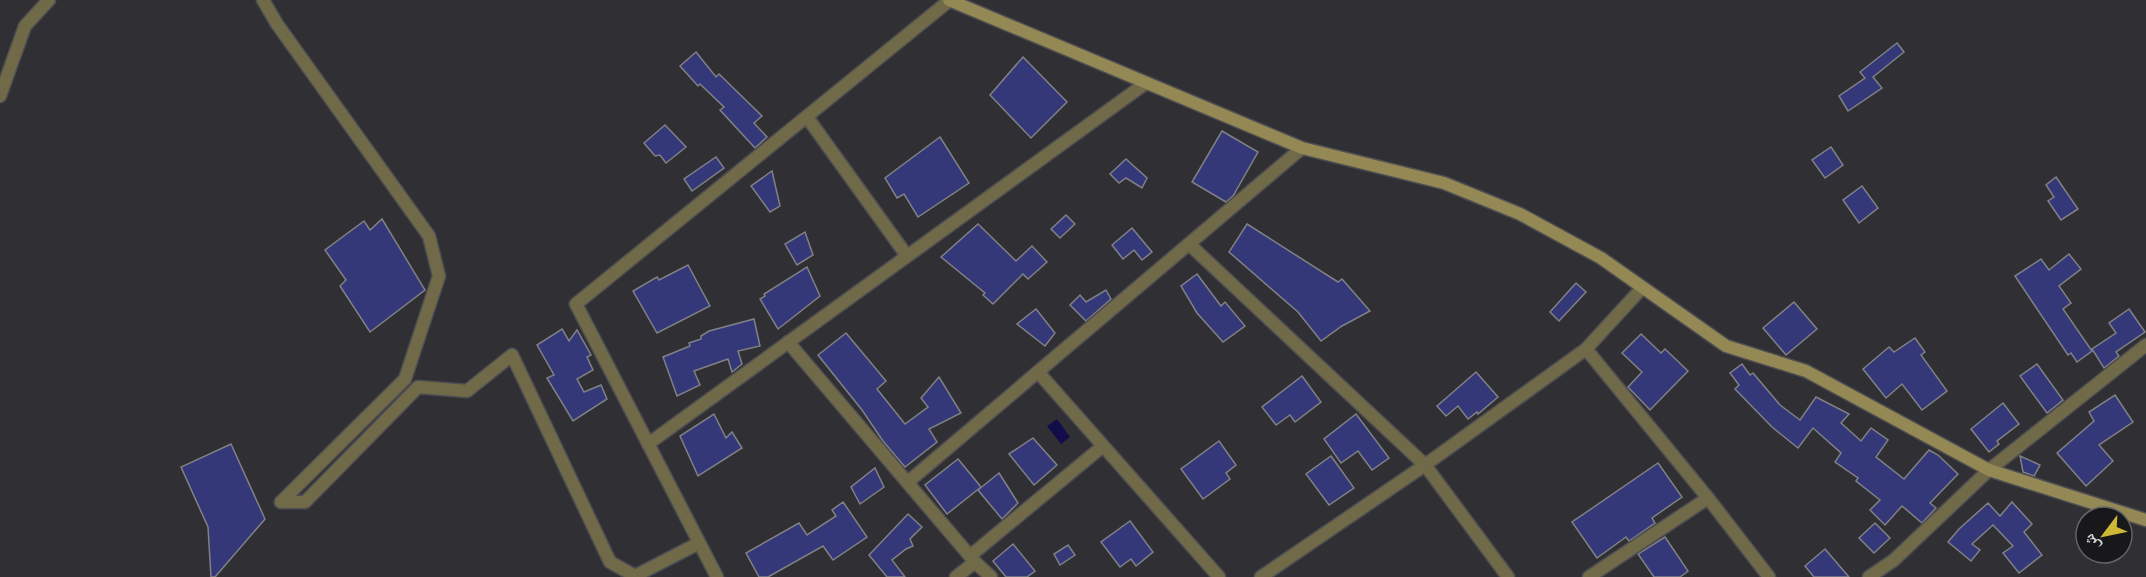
<svg xmlns="http://www.w3.org/2000/svg" width="2146" height="577" viewBox="0 0 2146 577" font-family="Arial,'Noto Naskh Arabic',sans-serif">
  <rect width="100%" height="100%" fill="#303034"/>
  <polygon fill="#120c4a" points="1057,419 1070,437 1061,444 1047,426"/>
  <g fill="#343879" stroke="#808185" stroke-width="1.5">
    <polygon points="1897,43 1904,52 1873,77 1882,88 1848,111 1839,96 1865,78 1860,72"/>
    <polygon points="696,52 716,77 719,74 762,116 754,123 767,137 755,148 720,110 724,107 700,84 698,86 680,66"/>
    <polygon points="1023,57 1067,102 1031,138 990,95"/>
    <polygon points="665,125 686,147 666,163 660,155 655,156 644,143"/>
    <polygon points="1222,131 1258,152 1233,196 1226,202 1192,182"/>
    <polygon points="940,137 969,183 918,217 904,194 897,198 885,178"/>
    <polygon points="1831,147 1843,165 1825,178 1812,160"/>
    <polygon points="716,157 724,168 692,191 684,179"/>
    <polygon points="1126,159 1147,178 1142,188 1126,178 1119,183 1110,174"/>
    <polygon points="772,171 780,206 770,212 751,186"/>
    <polygon points="2056,177 2078,209 2061,220 2048,201 2054,197 2046,185"/>
    <polygon points="1862,186 1878,208 1859,223 1843,200"/>
    <polygon points="1066,215 1075,224 1060,238 1051,229"/>
    <polygon points="382,219 425,290 370,332 340,286 346,280 325,250 364,221 370,230"/>
    <polygon points="978,224 1016,261 1032,246 1047,262 1028,279 1023,274 993,304 983,295 985,293 941,257"/>
    <polygon points="1247,224 1338,282 1342,279 1370,311 1342,326 1321,341 1298,312 1229,252"/>
    <polygon points="1132,228 1152,252 1142,260 1134,250 1123,259 1112,245"/>
    <polygon points="805,232 813,255 797,265 785,244"/>
    <polygon points="2069,254 2081,269 2059,286 2071,303 2063,309 2092,351 2077,362 2071,353 2068,355 2015,276 2041,259 2049,270"/>
    <polygon points="688,265 710,306 657,333 633,291 657,277 659,280"/>
    <polygon points="807,267 820,296 778,329 760,299 765,296 764,294"/>
    <polygon points="1197,274 1221,306 1225,302 1245,326 1223,342 1197,313 1181,286"/>
    <polygon points="1576,283 1586,292 1559,321 1550,312"/>
    <polygon points="1106,290 1111,299 1086,321 1070,305 1080,295 1086,302"/>
    <polygon points="1794,302 1817,329 1786,355 1763,328"/>
    <polygon points="1036,309 1055,333 1045,346 1017,324"/>
    <polygon points="2129,309 2145,332 2116,352 2119,356 2104,368 2092,349 2116,333 2109,323"/>
    <polygon points="754,319 760,346 738,351 742,364 732,372 728,359 694,371 700,385 677,396 663,357 690,346 689,343 701,339 701,336 709,331"/>
    <polygon points="562,329 569,341 577,330 591,355 587,357 593,370 577,379 584,392 601,385 607,399 573,421 547,378 554,375 537,345"/>
    <polygon points="846,333 886,381 877,389 905,424 928,407 921,398 939,377 961,413 929,429 937,442 905,467 883,441 862,410 818,355"/>
    <polygon points="1641,334 1661,353 1665,349 1688,371 1650,410 1628,387 1642,372 1622,353"/>
    <polygon points="1915,338 1925,352 1921,355 1947,391 1922,410 1902,384 1886,398 1863,369 1889,347 1894,352"/>
    <polygon points="1742,364 1750,375 1753,373 1780,405 1800,420 1816,397 1849,414 1841,423 1861,441 1871,428 1888,440 1876,457 1904,479 1929,450 1938,455 1958,474 1930,503 1936,508 1922,523 1902,506 1885,525 1870,510 1880,500 1856,481 1858,478 1835,462 1841,453 1813,428 1798,448 1772,427 1735,389 1739,385 1730,373"/>
    <polygon points="2037,364 2063,400 2047,413 2020,376"/>
    <polygon points="1476,372 1498,397 1478,414 1477,412 1468,419 1458,406 1446,416 1437,406"/>
    <polygon points="1302,376 1321,402 1295,422 1290,415 1276,425 1262,407"/>
    <polygon points="2115,395 2133,422 2099,445 2113,461 2086,486 2057,453 2094,421 2089,412"/>
    <polygon points="2003,403 2019,424 1997,441 1999,444 1989,452 1971,429"/>
    <polygon points="714,414 726,438 732,432 742,448 698,476 680,436"/>
    <polygon points="1356,414 1389,458 1372,470 1358,451 1341,463 1324,439"/>
    <polygon points="1033,438 1057,465 1034,485 1009,454"/>
    <polygon points="1219,441 1236,465 1226,473 1230,479 1203,499 1181,469"/>
    <polygon points="231,444 265,519 215,577 211,577 208,527 181,467"/>
    <polygon points="1331,456 1354,488 1329,505 1306,474"/>
    <polygon points="2020,456 2040,465 2034,476 2023,472"/>
    <polygon points="958,459 981,487 947,514 925,485"/>
    <polygon points="1658,463 1682,497 1652,518 1655,523 1629,541 1626,537 1597,558 1572,522"/>
    <polygon points="875,468 884,487 860,504 851,487"/>
    <polygon points="999,473 1018,503 1002,519 978,490"/>
    <polygon points="843,502 867,537 833,560 823,546 768,577 759,577 746,553 799,523 807,535 836,516 832,510"/>
    <polygon points="2012,502 2032,524 2024,532 2042,555 2019,573 2003,553 2013,546 1993,525 1972,544 1980,550 1971,561 1948,542 1959,529 1988,503 2000,516"/>
    <polygon points="908,514 922,527 910,539 913,546 906,549 892,560 905,577 887,577 869,555"/>
    <polygon points="1130,521 1153,552 1136,566 1131,559 1120,567 1101,542"/>
    <polygon points="1875,523 1890,538 1874,553 1859,538"/>
    <polygon points="1665,537 1688,571 1680,577 1654,577 1638,554"/>
    <polygon points="1013,544 1035,571 1027,577 1006,577 993,561"/>
    <polygon points="1068,545 1075,555 1060,565 1054,554"/>
    <polygon points="1825,549 1849,577 1814,577 1805,566"/>
  </g>
  <g fill="none" stroke-linecap="round" stroke-linejoin="round">
    <defs>
      <g id="street">
        <polyline points="263,0 277,24 429,236 439,276 405,379 281,502"/>
        <polyline points="0,96 25,26 49,0"/>
        <polyline points="807,117 907,256"/>
        <polyline points="1189,244 1425,465 1508,577"/>
        <polyline points="788,342 975,562 991,577"/>
        <polyline points="1586,349 1708,498 1769,577"/>
        <polyline points="1038,372 1219,577"/>
        <polyline points="648,444 1146,83"/>
        <polyline points="908,482 1302,148"/>
        <polyline points="281,502 305,502 418,387 467,391 512,355 610,562 635,576 699,543"/>
        <polyline points="970,556 1103,446"/>
        <polyline points="717,577 576,304 950,0"/>
        <polyline points="956,577 975,562"/>
        <polyline points="1261,577 1425,465 1586,349 1642,288"/>
        <polyline points="1589,577 1708,498"/>
        <polyline points="1869,577 1894,560 1989,470 2146,345"/>
      </g>
      <polyline id="secondary" points="949,0 1302,148 1444,183 1520,214 1601,258 1726,346 1806,371 1989,470 2146,520"/>
    </defs>
    <use href="#street" stroke="#4e4e52" stroke-width="15"/>
    <use href="#secondary" stroke="#4e4e52" stroke-width="15"/>
    <use href="#street" stroke="#706a49" stroke-width="12"/>
    <use href="#secondary" stroke="#948954" stroke-width="12"/>
  </g>
  <g transform="translate(2104 535) rotate(238)"><circle r="28" fill="#18181a" stroke="#646466" stroke-width="1.5"/>
  <path d="M0-4.5L10 22L0 15L-10 22Z" fill="#d0b837"/>
  <text y="-9" font-size="16" font-weight="bold" text-anchor="middle" fill="#d5d6d8">ش</text>
  </g>
</svg>
